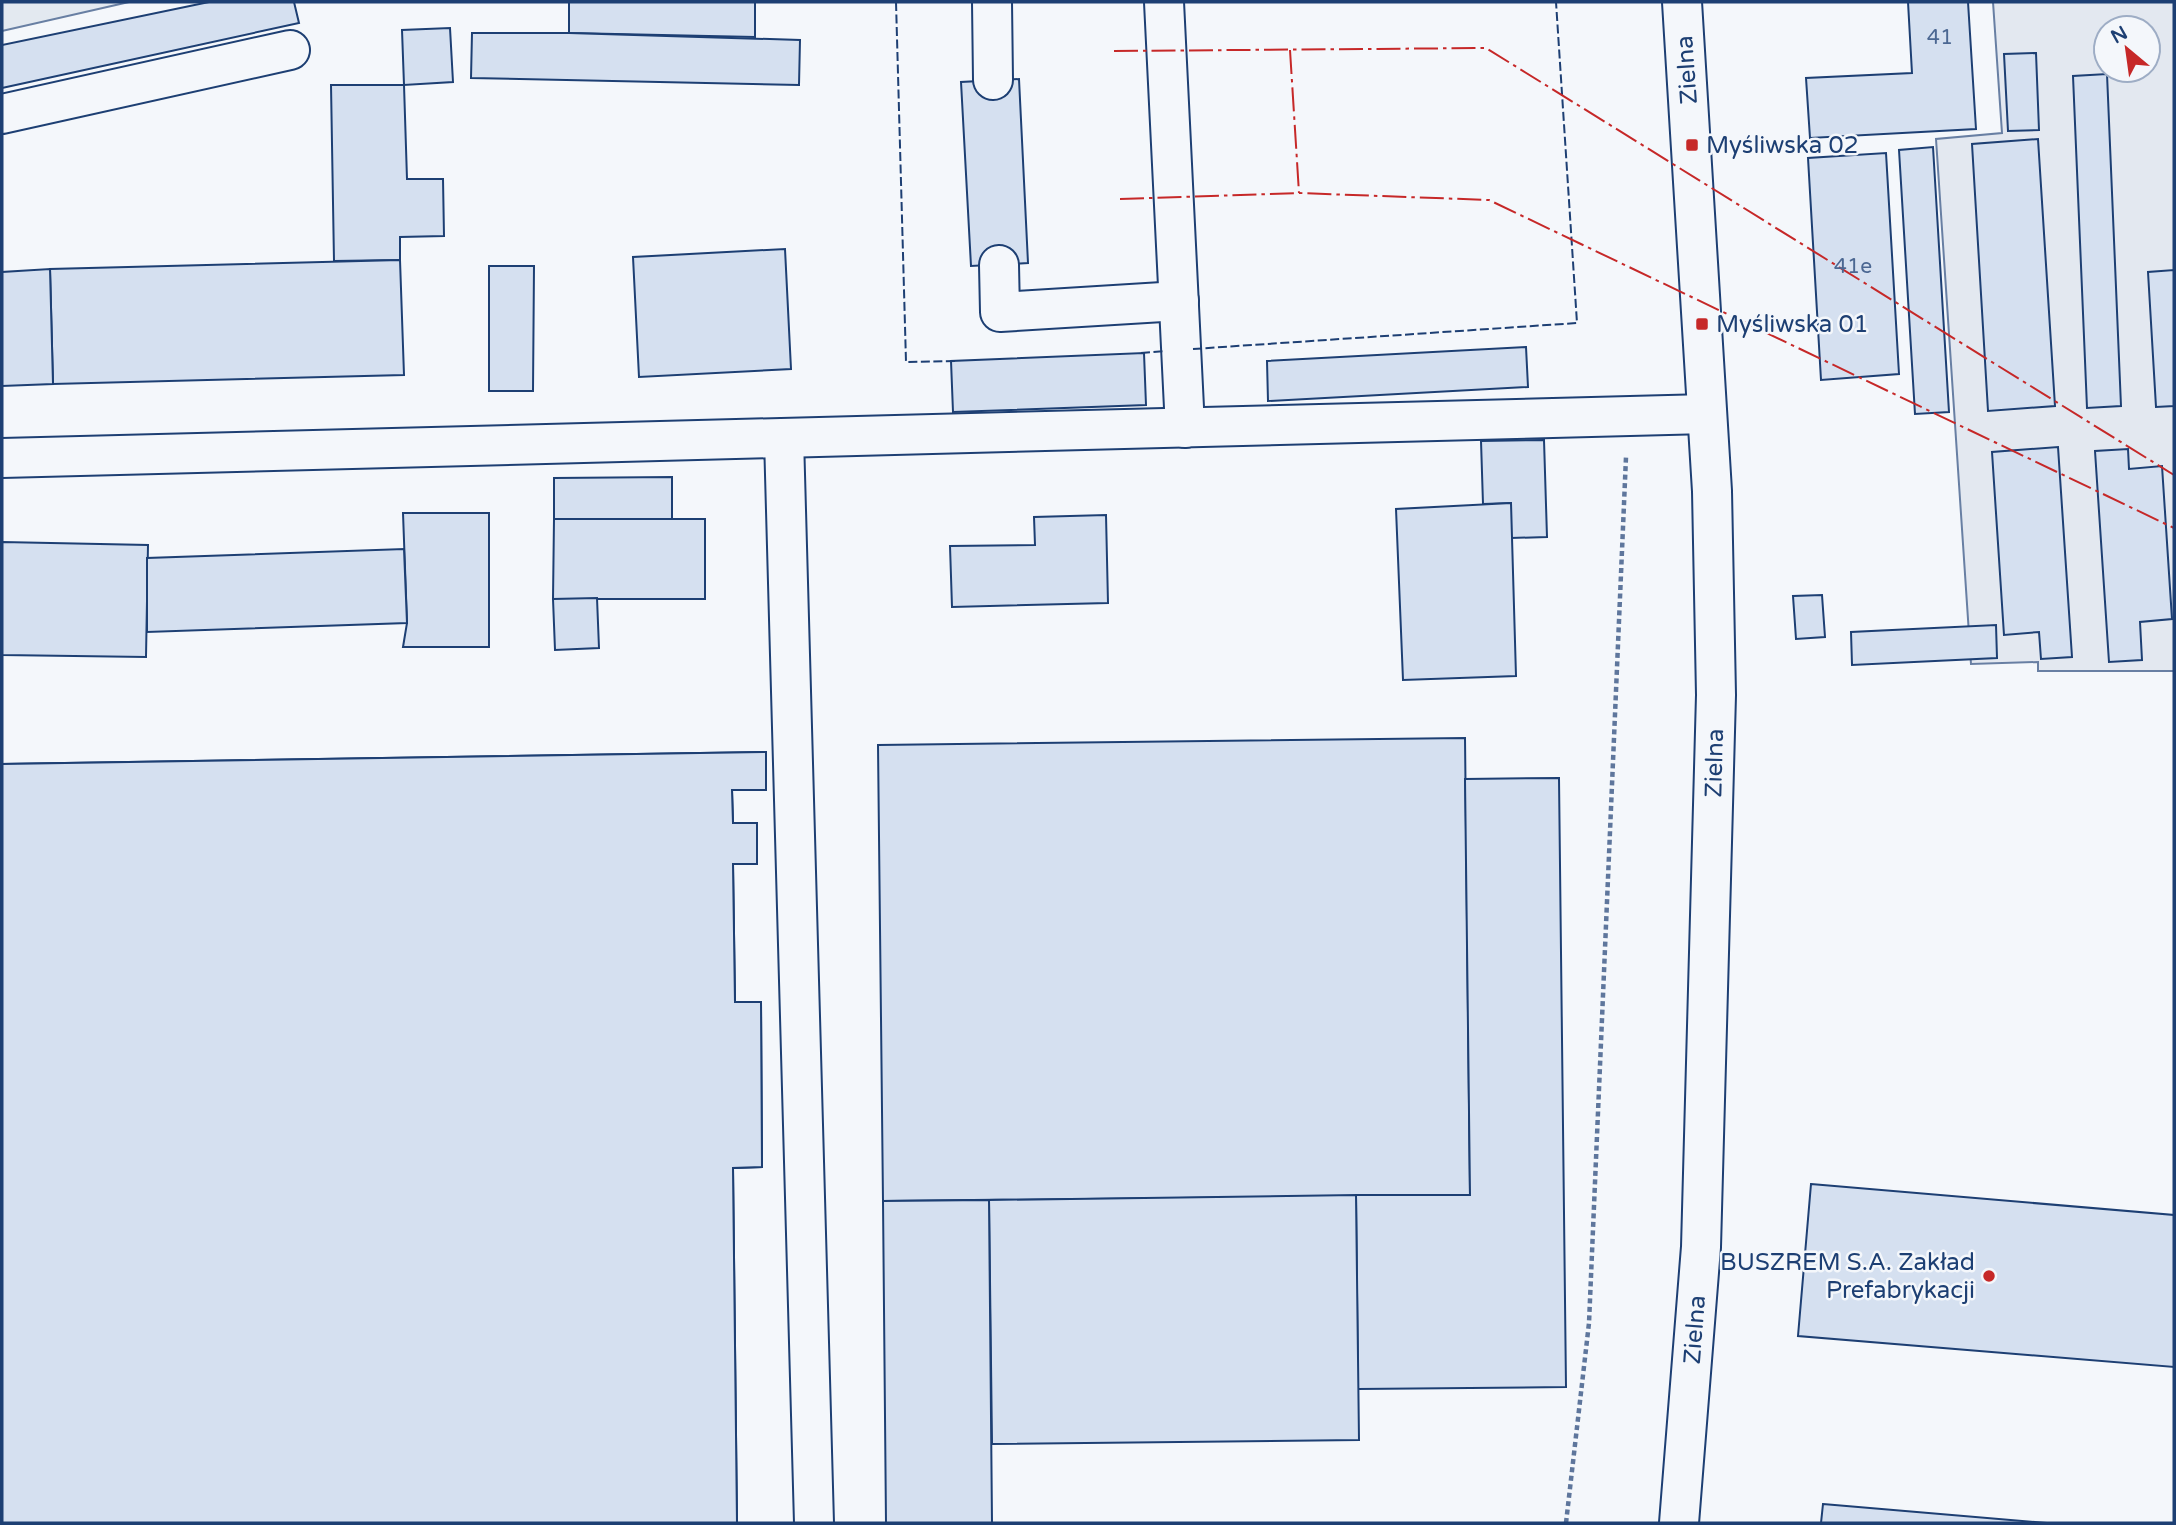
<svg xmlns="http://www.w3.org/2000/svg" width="2176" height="1525" viewBox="0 0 2176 1525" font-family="'Varela Round',sans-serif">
  <rect width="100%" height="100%" fill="#f4f7fb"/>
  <polygon fill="#e3e9f0" stroke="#687fa3" stroke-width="2" points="2,2 129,2 2,31"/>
  <path fill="#e3e8f0" stroke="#687fa3" stroke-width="2" fill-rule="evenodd" d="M1993,2H2174V671H2038V662L1971,664L1936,139L2002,133ZM2106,28H2148V70H2106Z"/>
  <g fill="#d5e0f0" stroke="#1d3f73" stroke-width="2">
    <polygon points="209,2 294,2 299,23 2,88 2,45"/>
    <polygon points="569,2 755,2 755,37 569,33"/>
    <polygon points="1908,2 1968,2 1976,129 1810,138 1806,78 1912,73"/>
    <polygon points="450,28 453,82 404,85 402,30"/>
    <polygon points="472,33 569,33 800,40 799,85 471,78"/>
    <polygon points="2036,53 2039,130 2008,131 2004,54"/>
    <polygon points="2107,74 2121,406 2087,408 2073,76"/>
    <polygon points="1019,79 1028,263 971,266 961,82"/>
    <polygon points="331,85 404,85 407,179 443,179 444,236 400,237 400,260 334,261"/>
    <polygon points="2038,139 2055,406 1988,411 1972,144"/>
    <polygon points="1933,147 1949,412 1915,414 1899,150"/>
    <polygon points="1886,153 1899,374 1821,380 1808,158"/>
    <polygon points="785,249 791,369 639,377 633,257"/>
    <polygon points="400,260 404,375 53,384 50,269"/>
    <polygon points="489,266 534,266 533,391 489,391"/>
    <polygon points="50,269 53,384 2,386 2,272"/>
    <polygon points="2174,270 2174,406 2156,407 2148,272"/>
    <polygon points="1526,347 1528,387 1268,401 1267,361"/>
    <polygon points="1144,353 1146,405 953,412 951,361"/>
    <polygon points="1544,440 1547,537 1511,538 1511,503 1483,504 1481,441"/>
    <polygon points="2058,447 2072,657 2041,659 2039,632 2004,635 1992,452"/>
    <polygon points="2128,449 2129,469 2162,466 2172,619 2140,622 2142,660 2109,662 2095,451"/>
    <polygon points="672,477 672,519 554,519 554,478"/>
    <polygon points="1511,503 1516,676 1403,680 1396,509"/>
    <polygon points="403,513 489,513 489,647 403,647 407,623"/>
    <polygon points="1106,515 1108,603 952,607 950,546 1035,545 1034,517"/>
    <polygon points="554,519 705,519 705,599 553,599"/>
    <polygon points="2,542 148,545 146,657 2,655"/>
    <polygon points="404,549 407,623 147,632 147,558"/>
    <polygon points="1822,595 1825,637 1796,639 1793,596"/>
    <polygon points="597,598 599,648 555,650 553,599"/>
    <polygon points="1996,625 1997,658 1852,665 1851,632"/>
    <polygon points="1465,738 1470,1195 883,1201 878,745"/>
    <polygon points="766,752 766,790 732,790 733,823 757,823 757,864 733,864 735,1002 761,1002 762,1167 733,1168 737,1523 2,1523 2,764"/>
    <polygon points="766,752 766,790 732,790 733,823 757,823 757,864 733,864 735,1002 761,1002 762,1167 733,1168 737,1523 2,1523 2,764"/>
    <polygon points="1559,778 1566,1387 1358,1389 1356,1195 1470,1195 1465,779"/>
    <polygon points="1811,1184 2174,1215 2174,1367 1798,1336"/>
    <polygon points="1356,1195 1359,1440 992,1444 989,1200"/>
    <polygon points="989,1200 992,1523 886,1523 883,1201"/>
    <polygon points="1823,1504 2047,1523 1821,1523"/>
  </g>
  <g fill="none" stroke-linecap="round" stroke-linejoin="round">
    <defs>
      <g id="minor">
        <polyline points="992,2 993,80"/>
        <polyline points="1164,2 1185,428"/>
        <polyline points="2,114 290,50"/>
        <polyline points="999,265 1000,312 1179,301"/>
        <polyline points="784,438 814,1523"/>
        <polyline points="2,458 1707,414"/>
        <path id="s1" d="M1679,1523L1701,1247L1716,695L1712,491L1682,2"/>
      </g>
    </defs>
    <use href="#minor" stroke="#1d3f73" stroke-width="42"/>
    <polyline stroke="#5e769c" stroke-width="4.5" stroke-dasharray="5 3.5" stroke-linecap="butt" points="1566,1523 1589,1323 1626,457"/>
    <use href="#minor" stroke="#f4f7fb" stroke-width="38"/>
    <g stroke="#1d3f73" stroke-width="2" stroke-dasharray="9 3.5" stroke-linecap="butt">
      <polyline points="896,2 906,362 956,361"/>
      <polyline points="1193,349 1577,323 1556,2"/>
      <polyline points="1141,353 1165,351"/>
    </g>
    <g stroke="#c62828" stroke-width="2" stroke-dasharray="24 5 3.5 5" stroke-linecap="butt">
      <polyline points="1290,50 1299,193"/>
      <polyline points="1114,51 1486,48 2174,475"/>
      <polyline points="1120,199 1299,193 1489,200 2174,528"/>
    </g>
  </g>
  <g fill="#c62828" stroke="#f4f7fb" stroke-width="2.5">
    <rect x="1685" y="138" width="14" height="14" rx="3.5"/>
    <rect x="1695" y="317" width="14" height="14" rx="3.5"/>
    <circle cx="1989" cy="1276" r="7"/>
  </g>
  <g text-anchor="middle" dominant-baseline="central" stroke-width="5" stroke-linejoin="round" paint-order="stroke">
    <g font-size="21" fill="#4b6792">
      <text x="1940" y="37">41</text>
      <text x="1853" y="266">41e</text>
    </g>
    <g font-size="24" fill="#1d3f73" stroke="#f4f7fb">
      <text transform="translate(1687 70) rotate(-94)">Zielna</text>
      <text stroke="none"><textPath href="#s1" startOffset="761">Zielna</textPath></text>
      <text stroke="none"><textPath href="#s1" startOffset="194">Zielna</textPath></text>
    </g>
    <g font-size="24" fill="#1d3f73" stroke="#f4f7fb" text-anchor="start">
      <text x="1706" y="145">Myśliwska 02</text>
      <text x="1716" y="324">Myśliwska 01</text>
      <text x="1975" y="1262" text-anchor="end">BUSZREM S.A. Zakład<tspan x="1975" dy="28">Prefabrykacji</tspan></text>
    </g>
  </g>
  <rect width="2176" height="1525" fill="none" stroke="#1d3f73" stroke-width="7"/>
  <g transform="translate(2127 49) rotate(331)"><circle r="33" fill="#f4f7fb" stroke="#9eadc5" stroke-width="2"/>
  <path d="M0-5L12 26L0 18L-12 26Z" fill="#c62828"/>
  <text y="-10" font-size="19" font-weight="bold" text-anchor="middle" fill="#1d3f73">N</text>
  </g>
</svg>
